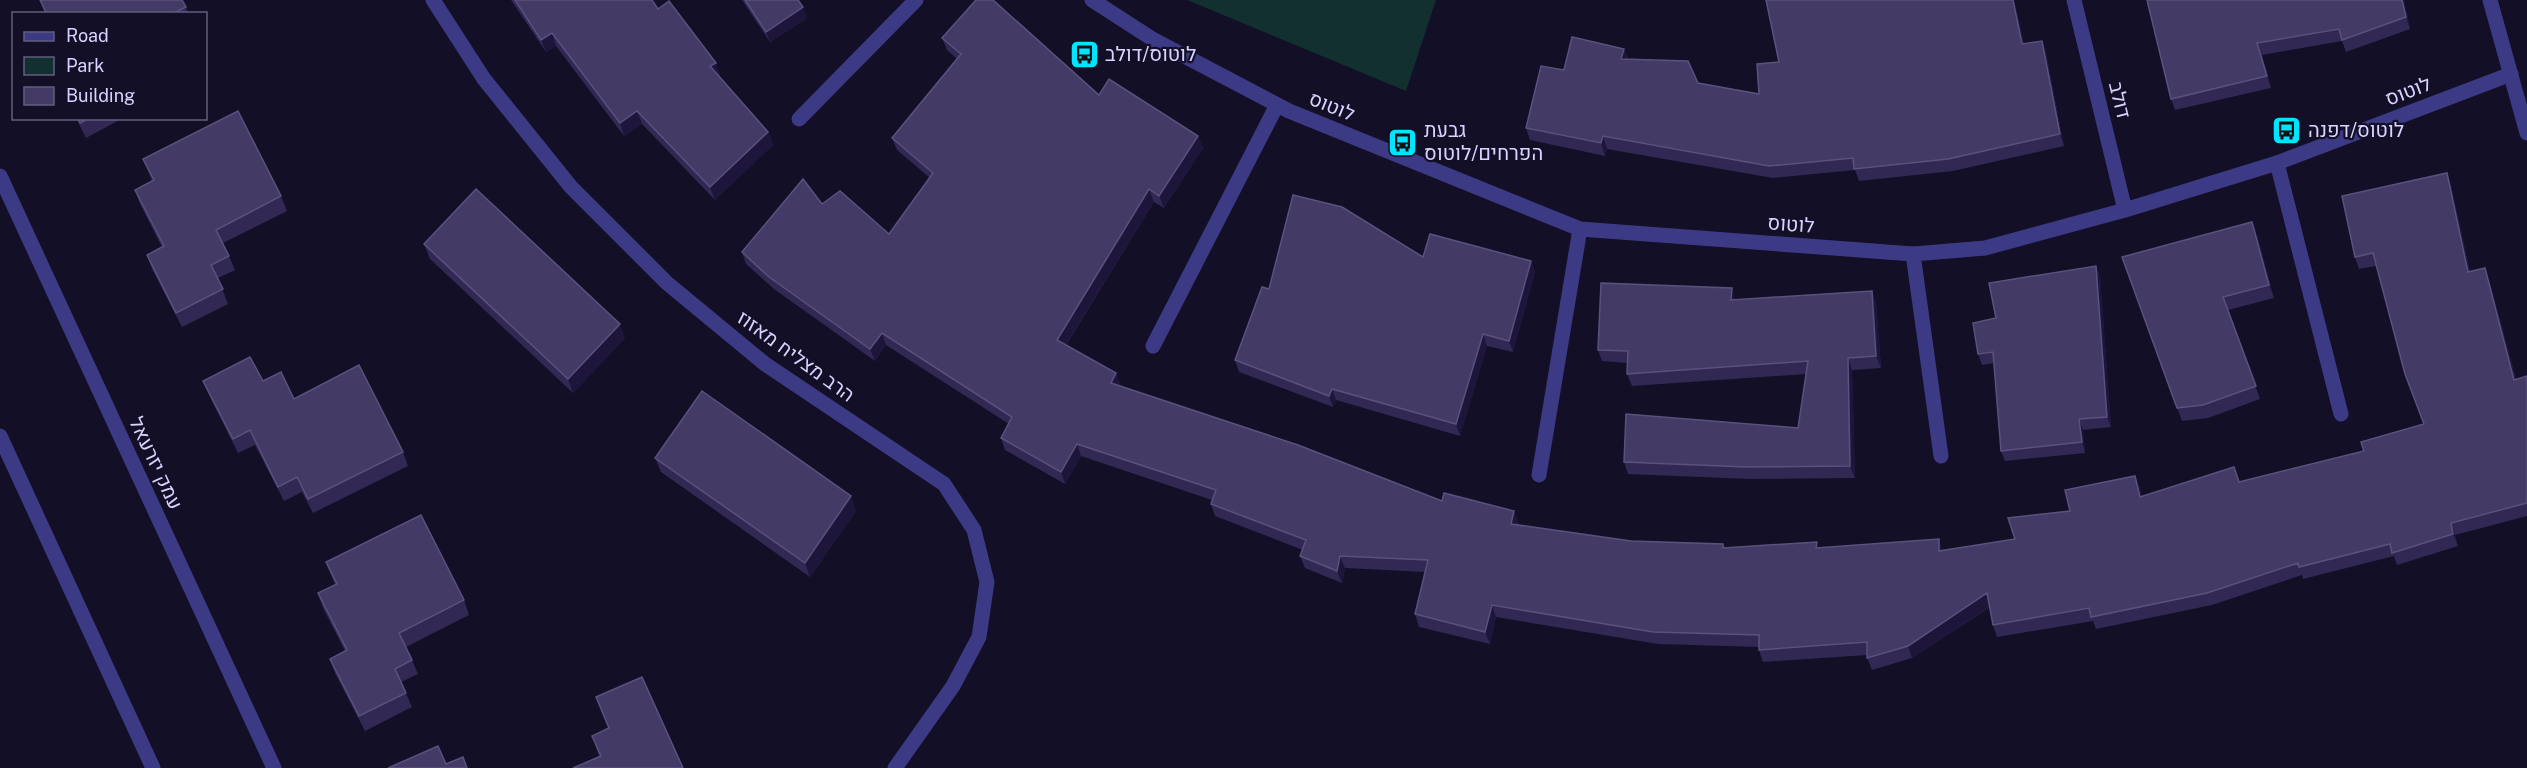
<svg xmlns="http://www.w3.org/2000/svg" width="2527" height="768" viewBox="0 0 2527 768" font-family="'Public Sans',Heebo,sans-serif">
  <rect width="100%" height="100%" fill="#130f26"/>
  <polygon fill="#12302f" points="1187,0 1436,0 1406,91"/>
  <g fill="none" stroke-linecap="round" stroke-linejoin="round">
    <g stroke="#3d3a85" stroke-width="15">
      <polyline points="2074,0 2125,210"/>
      <polyline points="799,119 916,0"/>
      <polyline points="2277,163 2341,414"/>
      <polyline points="1913,254 1941,456"/>
      <polyline points="1153,346 1277,105"/>
      <polyline points="1539,475 1580,229"/>
    </g>
    <g stroke="#3d3a85" stroke-width="15">
      <polyline points="433,0 484,79 571,187 667,283 765,364 944,484 974,530 987,582 979,637 953,686 895,768"/>
      <polyline points="1092,0 1154,40 1289,111 1580,229 1913,254 1985,248 2125,210 2277,163 2511,74"/>
      <polyline points="2490,0 2527,133"/>
    </g>
    <g stroke="#3d3a85" stroke-width="15">
      <polyline points="0,176 274,768"/>
      <polyline points="0,436 153,768"/>
    </g>
  </g>
  <g fill="#312854">
    <polygon points="40,0 186,7 188,14 45,14"/>
    <polygon points="511,0 652,0 658,9 720,75 719,76 768,132 773,145 715,200 642,124 624,136 556,46 546,52"/>
    <polygon points="742,0 798,0 807,18 770,42"/>
    <polygon points="2014,0 2024,44 2042,41 2046,53 2064,146 1953,171 1859,181 1855,170 1773,178 1607,149 1605,156 1530,140 1526,128 1564,70 1624,49 1628,59 1698,83 1759,94 1779,62"/>
    <polygon points="2147,0 2404,0 2410,29 2346,52 2342,41 2262,55 2271,88 2175,110 2171,99"/>
    <polygon points="942,38 1099,95 1198,136 1203,148 1164,208 1154,202 1066,345 1116,373 1120,386 1442,501 1519,523 1518,525 1631,541 1723,544 1725,548 1819,548 1943,550 2015,539 2135,476 2140,488 2141,497 2240,482 2364,451 2424,424 2376,266 2359,269 2355,257 2447,173 2451,185 2470,272 2489,280 2516,379 2527,377 2527,516 2455,535 2458,546 2397,565 2394,556 2303,579 2302,575 2212,605 2096,629 2093,621 1997,637 1993,625 1990,607 1912,658 1872,670 1867,658 1867,655 1763,662 1759,650 1759,647 1658,644 1496,617 1490,644 1419,627 1415,614 1425,572 1345,568 1342,583 1305,568 1300,556 1303,550 1215,516 1211,504 1212,500 1081,456 1065,484 1005,450 1001,438 1009,424 886,345 875,361 774,289 746,264 742,252 822,204 889,234 930,178 897,150 892,138 957,59 947,50"/>
    <polygon points="76,118 123,118 86,138"/>
    <polygon points="143,159 281,196 287,211 223,243 229,256 235,270 218,278 228,304 182,327 152,269 147,255 162,247 140,204 135,190 152,181"/>
    <polygon points="2257,235 2274,298 2228,310 2260,399 2208,418 2182,421 2122,257"/>
    <polygon points="424,244 625,338 573,393 430,259"/>
    <polygon points="1423,257 1531,261 1535,272 1513,352 1487,346 1460,436 1336,400 1333,407 1239,372 1235,360"/>
    <polygon points="2096,266 2100,276 2111,427 2083,430 2085,453 2005,461 2001,451 1994,363 1982,365 1978,354 1996,318"/>
    <polygon points="1872,291 1876,302 1881,368 1852,370 1855,478 1750,479 1628,474 1624,462 1798,428 1806,374 1632,386 1627,374 1628,363 1602,361 1598,350 1736,300"/>
    <polygon points="203,381 263,381 294,399 403,452 408,466 313,513 302,492 284,501 255,445 238,453 209,395"/>
    <polygon points="655,458 856,511 810,577 661,472"/>
    <polygon points="326,562 464,600 469,615 406,647 412,660 418,674 401,682 412,707 365,731 335,673 330,659 345,651 323,608 318,593 335,585"/>
    <polygon points="596,697 683,768 599,756 592,736 608,728"/>
  </g>
  <g fill="#1d163a">
    <polygon points="2013,0 2014,0 2026,56 2022,44"/>
    <polygon points="2402,0 2404,0 2410,29 2406,17"/>
    <polygon points="803,7 807,18 770,42 766,32"/>
    <polygon points="552,33 556,46 546,52 541,40"/>
    <polygon points="2042,41 2046,53 2064,146 2060,134"/>
    <polygon points="2257,43 2262,55 2271,88 2267,76"/>
    <polygon points="1624,49 1628,61 1621,59"/>
    <polygon points="716,63 720,75 715,79 710,66"/>
    <polygon points="637,111 642,124 624,136 620,123"/>
    <polygon points="768,132 773,145 715,200 710,187"/>
    <polygon points="1198,136 1203,148 1164,208 1159,196"/>
    <polygon points="1603,136 1607,149 1605,156 1601,143"/>
    <polygon points="2447,173 2451,185 2472,284 2468,272"/>
    <polygon points="1149,189 1154,202 1061,352 1057,340"/>
    <polygon points="2252,222 2257,235 2274,298 2269,285"/>
    <polygon points="1531,261 1535,272 1513,352 1509,341"/>
    <polygon points="2096,266 2100,276 2111,427 2107,417"/>
    <polygon points="2485,268 2489,280 2519,392 2514,380"/>
    <polygon points="1732,288 1736,300 1731,300"/>
    <polygon points="1872,291 1876,302 1881,368 1876,356"/>
    <polygon points="620,324 625,338 573,393 568,379"/>
    <polygon points="882,333 886,345 875,361 870,349"/>
    <polygon points="1483,334 1487,346 1460,436 1456,424"/>
    <polygon points="1848,358 1852,370 1855,478 1850,466"/>
    <polygon points="1116,373 1121,386 1115,395 1111,383"/>
    <polygon points="1332,389 1336,400 1333,407 1329,396"/>
    <polygon points="2079,419 2083,430 2085,453 2082,442"/>
    <polygon points="1077,444 1081,456 1065,484 1061,472"/>
    <polygon points="2135,476 2140,488 2144,509 2140,497"/>
    <polygon points="851,496 856,511 810,577 805,563"/>
    <polygon points="1514,511 1519,523 1515,536 1511,524"/>
    <polygon points="2451,523 2455,535 2458,546 2453,534"/>
    <polygon points="1939,539 1943,552 1939,551"/>
    <polygon points="1340,556 1345,568 1342,583 1337,571"/>
    <polygon points="1987,593 1992,605 1912,658 1908,646"/>
    <polygon points="1492,605 1496,617 1490,644 1485,632"/>
  </g>
  <g fill="#433a66" stroke="#5a527e" stroke-width="1.5">
    <polygon points="40,0 182,0 186,7 172,14 47,14"/>
    <polygon points="515,0 652,0 658,9 669,1 716,63 710,66 768,132 710,187 637,111 620,123 552,33 541,40"/>
    <polygon points="745,0 798,0 803,7 766,32"/>
    <polygon points="976,0 993,0 1099,95 1109,79 1198,136 1159,196 1149,189 1057,340 1116,373 1111,383 1298,445 1442,501 1444,493 1514,511 1511,524 1631,541 1723,544 1723,548 1817,542 1816,548 1939,539 1939,551 2015,539 2008,518 2070,511 2065,490 2135,476 2140,497 2234,467 2239,482 2364,451 2361,442 2424,424 2405,374 2373,253 2355,257 2342,196 2447,173 2468,272 2485,268 2514,380 2527,376 2527,503 2451,523 2453,534 2392,553 2390,544 2299,567 2298,563 2207,593 2091,617 2089,608 1993,625 1987,593 1908,646 1867,658 1867,642 1759,650 1759,635 1653,632 1492,605 1485,632 1415,614 1428,560 1340,556 1337,571 1300,556 1306,540 1211,504 1216,490 1077,444 1061,472 1001,438 1012,417 882,333 870,349 769,277 742,252 803,179 822,204 840,191 889,234 933,173 892,138 961,54 942,38"/>
    <polygon points="1766,0 2013,0 2022,44 2042,41 2060,134 1948,159 1854,169 1853,158 1769,166 1603,136 1601,143 1526,128 1541,66 1564,70 1572,37 1624,49 1621,59 1688,61 1698,83 1759,94 1757,64 1779,62"/>
    <polygon points="2147,0 2402,0 2406,17 2342,40 2339,29 2257,43 2267,76 2171,99"/>
    <polygon points="238,111 281,196 216,230 229,256 211,265 223,289 176,313 147,255 164,246 135,190 154,180 143,159"/>
    <polygon points="78,118 90,118 80,123"/>
    <polygon points="476,189 620,324 568,379 424,244"/>
    <polygon points="1293,195 1342,207 1423,257 1430,234 1531,261 1509,341 1483,334 1456,424 1332,389 1329,396 1235,360 1262,287 1269,289"/>
    <polygon points="2252,222 2269,285 2223,297 2256,386 2203,405 2177,408 2122,257"/>
    <polygon points="2096,266 2107,417 2079,419 2082,442 2001,451 1993,352 1978,354 1973,323 1996,318 1989,283"/>
    <polygon points="1601,283 1732,288 1731,300 1872,291 1876,356 1848,358 1850,466 1746,467 1624,462 1626,414 1798,428 1808,361 1627,374 1628,351 1598,350"/>
    <polygon points="250,357 263,381 281,372 294,399 359,365 403,452 308,499 297,477 278,487 250,430 233,439 203,381"/>
    <polygon points="702,391 851,496 805,563 655,458"/>
    <polygon points="421,515 464,600 399,633 412,660 395,669 406,693 359,716 330,659 347,650 318,593 337,584 326,562"/>
    <polygon points="642,677 683,768 573,768 601,756 592,736 609,728 596,697"/>
    <polygon points="438,746 446,764 463,757 467,768 388,768"/>
  </g>
  <defs>
    <symbol id="bus-square" viewBox="-11 -11 22 22"><rect x="-9" y="-9" width="18" height="18" rx="4" fill="#00e5ff" stroke="#130f26"/><path d="M-5-6H5V4H4V6H2V4H-2V6H-4V4H-5ZM-3.5-4V0h7V-4ZM-3.5 1.2v1.5H-2V1.2ZM2 1.2v1.5H3.5V1.2Z" fill="#111"/></symbol>
  </defs>
  <g fill-rule="evenodd">
    <use href="#bus-square" x="1068" y="38" width="33" height="33"/>
    <use href="#bus-square" x="2270" y="114" width="33" height="33"/>
    <use href="#bus-square" x="1386" y="126" width="33" height="33"/>
  </g>
  <g text-anchor="middle" dominant-baseline="central" stroke-width="4.5" stroke-linejoin="round" paint-order="stroke">
    <g font-size="20" fill="#d9d4ff" stroke="#130f26" text-anchor="start">
      <text x="1105" y="54">לוטוס/דולב</text>
      <text x="1424" y="130">גבעת<tspan x="1424" dy="23">הפרחים/לוטוס</tspan></text>
      <text x="2308" y="130">לוטוס/דפנה</text>
    </g>
    <g font-size="20" fill="#d9d4ff" stroke="#130f26">
      <text transform="translate(2408 91) rotate(-21)">לוטוס</text>
      <text transform="translate(2120 100) rotate(76)">דולב</text>
      <text transform="translate(1332 106) rotate(22)">לוטוס</text>
      <text transform="translate(1791 224) rotate(4)">לוטוס</text>
      <text transform="translate(796 356) rotate(36)">הרב מצליח מאזוז</text>
      <text transform="translate(156 463) rotate(65)">עמק יזרעאל</text>
    </g>
  </g>
  <rect x="12" y="12" width="195" height="108" fill="#130f26" stroke="#625e7d" stroke-width="1.5"/>
  <rect x="24" y="32" width="30" height="9" fill="#3d3a85" stroke="#625e7d" stroke-width="1.5"/>
  <text x="66" y="42" font-size="18" fill="#d9d4ff">Road</text>
  <rect x="24" y="57" width="30" height="18" fill="#12302f" stroke="#625e7d" stroke-width="1.5"/>
  <text x="66" y="72" font-size="18" fill="#d9d4ff">Park</text>
  <rect x="24" y="87" width="30" height="18" fill="#433a66" stroke="#625e7d" stroke-width="1.5"/>
  <text x="66" y="102" font-size="18" fill="#d9d4ff">Building</text>
</svg>
